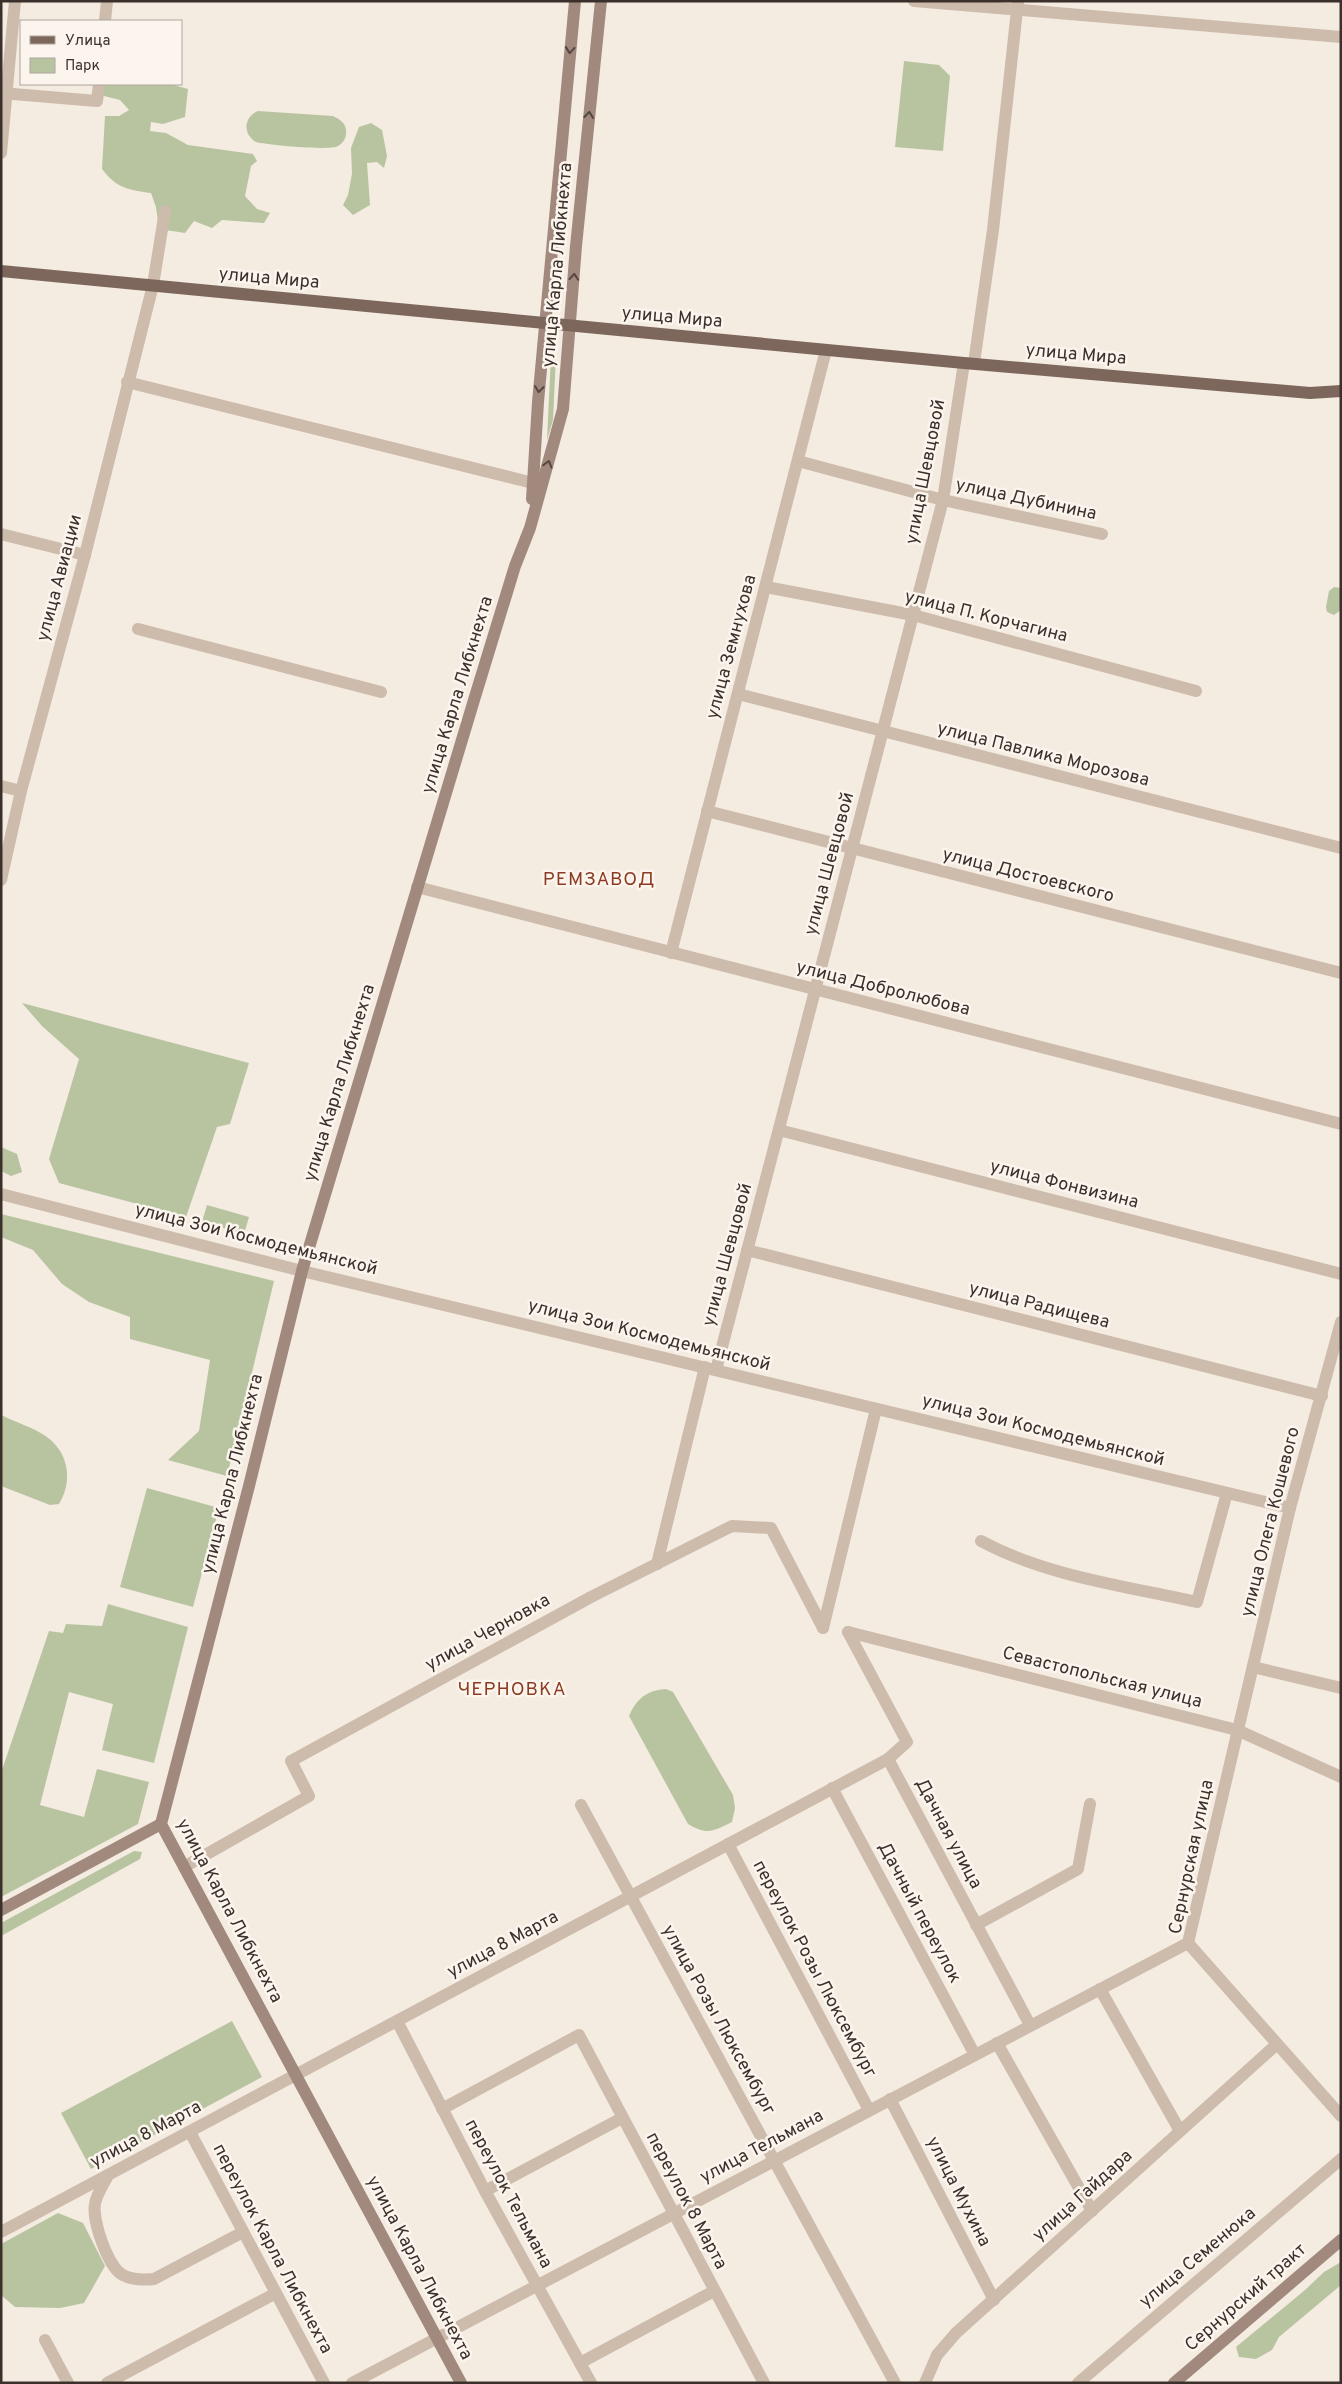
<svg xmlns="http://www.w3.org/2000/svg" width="1342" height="2384" viewBox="0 0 1342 2384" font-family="Overpass,sans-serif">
  <rect width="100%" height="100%" fill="#f4ebe1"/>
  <g fill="#b8c4a0">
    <polygon points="904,61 939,65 950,76 943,151 895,147"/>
    <path d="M101,84H170L188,89L185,117L163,124L151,122L150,131L166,133L188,145L253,154L257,161L251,166L245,196L257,209L270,213L264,223L222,220L212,228L194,221L185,233L159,229L156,207L151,193C129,190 116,188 102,169L105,116H119L129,110L120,100L100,95Z"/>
    <path d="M258,111L333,116C339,119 345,122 346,130C347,136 344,143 338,146C329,151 267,145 256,142C242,133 244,117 258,111Z"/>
    <polygon points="371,123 382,130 387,156 384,168 377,162 367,163 370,205 353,215 343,205 348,195 352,174 351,148 359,127"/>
    <polygon points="551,355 556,355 553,420 547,440"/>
    <polygon points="1334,587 1341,588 1341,610 1334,615 1327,612 1326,607 1329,591"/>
    <polygon points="22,1003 249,1063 230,1124 217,1127 186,1217 59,1183 49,1159 79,1059 42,1026"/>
    <polygon points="1,1147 17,1154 22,1172 11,1176 1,1171"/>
    <polygon points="207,1205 249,1217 244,1234 202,1222"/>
    <polygon points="1,1214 274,1281 227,1476 168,1460 199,1431 210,1360 130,1339 130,1317 89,1302 62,1284 33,1250 1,1237"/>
    <path d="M1,1415C15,1422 32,1427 44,1435C68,1450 74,1480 59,1504L50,1505L1,1486Z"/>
    <polygon points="147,1488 219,1508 193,1607 120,1587"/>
    <polygon points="108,1604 188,1627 154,1763 102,1750 113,1704 69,1692 40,1805 84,1817 97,1769 149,1782 138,1824 1,1897 1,1773 49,1631 63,1633 66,1624 102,1626"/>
    <path d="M666,1689L673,1692L733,1795L735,1808L732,1822C712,1832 707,1835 688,1824L629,1716C636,1699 647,1690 666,1689Z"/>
    <polygon points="134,1851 142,1852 140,1859 1,1936 1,1923"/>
    <polygon points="232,2021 262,2077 91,2169 61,2113"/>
    <polygon points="58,2213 83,2223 105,2266 84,2303 60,2308 15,2307 1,2295 1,2244"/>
    <polygon points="1341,2262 1341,2285 1279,2337 1272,2350 1256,2359 1239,2357 1236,2347 1305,2290 1324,2272"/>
  </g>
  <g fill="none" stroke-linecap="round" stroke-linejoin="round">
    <g stroke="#cdbbac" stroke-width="12">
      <polyline points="914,1 1341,37"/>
      <polyline points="105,21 107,1"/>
      <polyline points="1,93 97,101 99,84"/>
      <polyline points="1,153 15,1"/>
      <polyline points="974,363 993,230 1018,1"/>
      <polyline points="127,382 533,483"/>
      <polyline points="798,461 943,500 1102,534"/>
      <polyline points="1,534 85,555"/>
      <polyline points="766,587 913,615 1196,691"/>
      <polyline points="138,629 381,692"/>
      <polyline points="738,694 1341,848"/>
      <polyline points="1,786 21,791"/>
      <polyline points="707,811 1341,973"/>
      <polyline points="1,880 21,791 85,555 153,285 165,211"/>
      <polyline points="417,887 1341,1124"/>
      <polyline points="671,953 826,350"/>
      <polyline points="779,1130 1341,1274"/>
      <polyline points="1,1194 302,1271 1290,1508"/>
      <polyline points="747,1250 1322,1396"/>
      <polyline points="1341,1322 1290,1508 1188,1943 1341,2116"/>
      <polyline points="716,1370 943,500 964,363"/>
      <path d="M981,1541C1046,1576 1125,1586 1197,1602L1227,1493"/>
      <polyline points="657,1564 705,1367"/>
      <polyline points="823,1628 876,1409"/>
      <polyline points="848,1632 1237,1730 1341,1777"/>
      <polyline points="1253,1667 1341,1688"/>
      <polyline points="888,1759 1030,2025"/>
      <polyline points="832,1788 975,2055"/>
      <polyline points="581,1805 895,2383"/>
      <polyline points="728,1844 869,2110"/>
      <polyline points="184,1867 309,1796 291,1761 591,1597 732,1526 771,1528 823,1628"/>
      <polyline points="976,1925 1078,1869 1090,1804"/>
      <polyline points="1100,1989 1180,2131"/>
      <polyline points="397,2021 485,2191 591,2383"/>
      <polyline points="997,2043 1092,2211"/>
      <polyline points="890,2099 994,2300"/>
      <polyline points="442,2109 579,2035 764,2383"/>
      <polyline points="190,2132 324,2383"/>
      <path d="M108,2175C104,2184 96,2195 95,2204C92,2220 108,2268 123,2275C132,2280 144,2280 154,2279L243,2232"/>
      <polyline points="485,2191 622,2118"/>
      <polyline points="1,2232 888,1759 907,1742 848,1632"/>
      <polyline points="45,2340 68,2383"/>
      <polyline points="580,2363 714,2291"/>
      <polyline points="107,2383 276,2293"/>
      <polyline points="352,2383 1188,1943"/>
      <polyline points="925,2383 937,2355 956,2333 1277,2044"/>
      <polyline points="1078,2383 1341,2159"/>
    </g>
    <g stroke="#a18a7d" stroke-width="12">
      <polyline points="532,499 538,402 575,1"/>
      <polyline points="1,1910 161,1824"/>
      <polyline points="461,2383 161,1824 249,1486 302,1271 474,700 515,566 530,528 563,409 576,246 601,1"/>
      <polyline points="1174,2383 1341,2240"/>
    </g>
    <polyline stroke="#7d675c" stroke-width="12" points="1,271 964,363 1310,393 1341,391"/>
  </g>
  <defs><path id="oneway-chevron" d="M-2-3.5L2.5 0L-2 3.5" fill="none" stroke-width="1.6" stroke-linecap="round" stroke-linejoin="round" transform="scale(1.25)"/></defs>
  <g stroke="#544640">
    <use href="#oneway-chevron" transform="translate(570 50) rotate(95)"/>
    <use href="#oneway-chevron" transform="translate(589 115) rotate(-84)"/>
    <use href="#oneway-chevron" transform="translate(574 277) rotate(-86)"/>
    <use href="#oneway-chevron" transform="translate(539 389) rotate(97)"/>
    <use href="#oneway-chevron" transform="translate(548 464) rotate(-74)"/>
  </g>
  <g text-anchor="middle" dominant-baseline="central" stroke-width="5" stroke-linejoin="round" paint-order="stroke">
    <g font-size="18" fill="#3b302b" stroke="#fbf5ee">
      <text transform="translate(558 265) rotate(-85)">улица Карла Либкнехта</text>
      <text transform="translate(269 279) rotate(5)">улица Мира</text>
      <text transform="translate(672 318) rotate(5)">улица Мира</text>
      <text transform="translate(1076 355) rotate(5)">улица Мира</text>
      <text transform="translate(926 472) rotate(-79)">улица Шевцовой</text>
      <text transform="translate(1026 500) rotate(12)">улица Дубинина</text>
      <text transform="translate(60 578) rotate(-75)">улица Авиации</text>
      <text transform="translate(986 617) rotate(14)">улица П. Корчагина</text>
      <text transform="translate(732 647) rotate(-75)">улица Земнухова</text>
      <text transform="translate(458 695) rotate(-73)">улица Карла Либкнехта</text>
      <text transform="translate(1043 755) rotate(14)">улица Павлика Морозова</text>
      <text transform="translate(830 864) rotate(-75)">улица Шевцовой</text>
      <text transform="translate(1028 876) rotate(14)">улица Достоевского</text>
      <text transform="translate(883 989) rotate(14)">улица Добролюбова</text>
      <text transform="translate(340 1083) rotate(-73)">улица Карла Либкнехта</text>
      <text transform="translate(1064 1185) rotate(14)">улица Фонвизина</text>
      <text transform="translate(256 1240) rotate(14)">улица Зои Космодемьянской</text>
      <text transform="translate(728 1255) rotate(-75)">улица Шевцовой</text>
      <text transform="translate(1039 1306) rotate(14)">улица Радищева</text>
      <text transform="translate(649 1336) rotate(14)">улица Зои Космодемьянской</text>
      <text transform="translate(1043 1431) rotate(14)">улица Зои Космодемьянской</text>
      <text transform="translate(233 1474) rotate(-76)">улица Карла Либкнехта</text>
      <text transform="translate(1271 1522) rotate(-76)">улица Олега Кошевого</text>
      <text transform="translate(488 1633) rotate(-29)">улица Черновка</text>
      <text transform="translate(1102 1678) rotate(14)">Севастопольская улица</text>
      <text transform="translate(948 1834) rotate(62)">Дачная улица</text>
      <text transform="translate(1192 1857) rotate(-78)">Сернурская улица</text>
      <text transform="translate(229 1911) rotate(62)">улица Карла Либкнехта</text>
      <text transform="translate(919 1913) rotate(62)">Дачный переулок</text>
      <text transform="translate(503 1945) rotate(-28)">улица 8 Марта</text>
      <text transform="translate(814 1969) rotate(62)">переулок Розы Люксембург</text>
      <text transform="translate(718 2020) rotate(61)">улица Розы Люксембург</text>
      <text transform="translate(146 2135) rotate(-28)">улица 8 Марта</text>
      <text transform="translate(762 2147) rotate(-28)">улица Тельмана</text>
      <text transform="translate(958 2192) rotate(63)">улица Мухина</text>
      <text transform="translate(508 2194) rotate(62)">переулок Тельмана</text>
      <text transform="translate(1083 2196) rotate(-42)">улица Гайдара</text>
      <text transform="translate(686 2201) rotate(62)">переулок 8 Марта</text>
      <text transform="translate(272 2249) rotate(62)">переулок Карла Либкнехта</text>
      <text transform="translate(1198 2258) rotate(-40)">улица Семенюка</text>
      <text transform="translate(419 2268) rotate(62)">улица Карла Либкнехта</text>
      <text transform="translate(1246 2298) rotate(-41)">Сернурский тракт</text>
    </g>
    <g font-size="19" letter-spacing="1" fill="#8c3b22" stroke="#fbf5ee">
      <text x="599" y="880">РЕМЗАВОД</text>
      <text x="512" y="1690">ЧЕРНОВКА</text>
    </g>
  </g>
  <rect width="1342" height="2384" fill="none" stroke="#3b302b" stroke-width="5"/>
  <rect x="20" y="20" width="162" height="65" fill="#fbf5ee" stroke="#aea6a0"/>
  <rect x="30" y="36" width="25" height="8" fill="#7d675c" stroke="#aea6a0"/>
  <text x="65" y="45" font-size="15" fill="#3b302b">Улица</text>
  <rect x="30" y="58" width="25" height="15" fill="#b8c4a0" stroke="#aea6a0"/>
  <text x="65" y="70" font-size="15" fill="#3b302b">Парк</text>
</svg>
